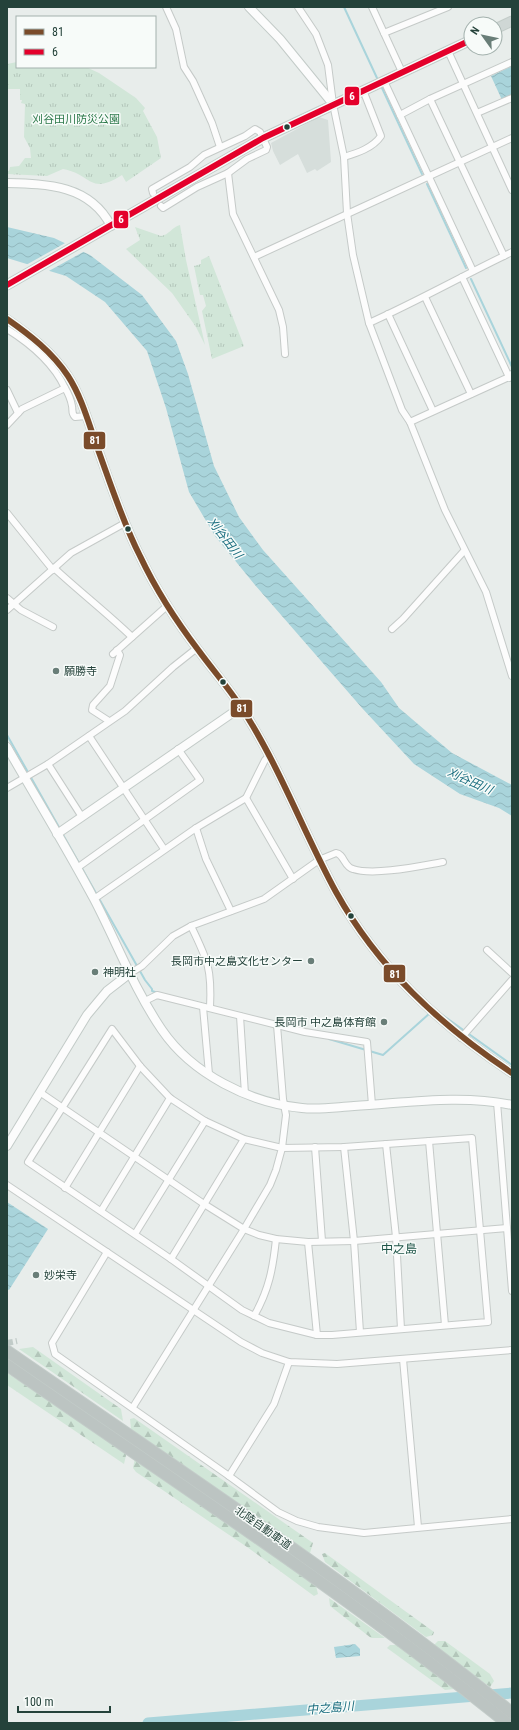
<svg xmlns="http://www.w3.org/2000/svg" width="519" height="1730" viewBox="0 0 519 1730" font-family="'Roboto Condensed','Noto Sans JP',sans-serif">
  <defs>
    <pattern id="grass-tufts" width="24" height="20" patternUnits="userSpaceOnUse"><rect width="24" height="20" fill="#d1e6d8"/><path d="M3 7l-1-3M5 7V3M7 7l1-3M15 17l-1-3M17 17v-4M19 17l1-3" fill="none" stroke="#b3c6ba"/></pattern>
    <pattern id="forest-firs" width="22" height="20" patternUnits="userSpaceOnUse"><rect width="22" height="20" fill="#d1e6d8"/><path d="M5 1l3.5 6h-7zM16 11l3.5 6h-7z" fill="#b3c6ba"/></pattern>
    <pattern id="water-waves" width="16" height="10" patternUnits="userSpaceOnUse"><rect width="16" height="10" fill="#a9d4db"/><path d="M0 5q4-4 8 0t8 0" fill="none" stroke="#91b7bd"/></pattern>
  </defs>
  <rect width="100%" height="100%" fill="#e8edeb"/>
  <polygon fill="#d6dedb" points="319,117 328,120 331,162 317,171 315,169 307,173 298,154 280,165 273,151 271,143"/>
  <g fill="url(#grass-tufts)">
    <path d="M17,62V67H86L99,73L136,98L145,108L143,111L157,137L161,158L126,182L122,175C89,196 92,174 63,169L47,176L7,174V171H9L10,167L19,166L25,158H31L30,148L24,137L25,104L21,103L22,100H20V89H7V64Z"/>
    <path d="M180,225L186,260L205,345L196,327L172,293L126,249L140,240L135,227L161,236C169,235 172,227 180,225Z"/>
    <polygon points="209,256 244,346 212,359 202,311 206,306 203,295 200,295 194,266 201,264 201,260"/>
  </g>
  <g fill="url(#forest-firs)">
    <polygon points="33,1347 121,1409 123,1421 19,1349"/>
    <polygon points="7,1373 127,1451 124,1464 7,1385"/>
    <polygon points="134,1418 313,1543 310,1553 131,1429 130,1419"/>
    <polygon points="135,1458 316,1586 318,1594 314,1596 247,1547 136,1472 133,1468"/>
    <polygon points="325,1553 434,1632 433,1635 426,1637 325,1562 322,1554"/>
    <polygon points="329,1598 385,1638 371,1638 330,1606"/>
    <polygon points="438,1641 445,1641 490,1674 494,1681 490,1687 434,1645"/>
    <polygon points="390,1645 400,1645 452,1685 454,1689 445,1690 387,1648"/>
  </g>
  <g fill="url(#water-waves)">
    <polygon points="512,66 512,96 502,100 491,76"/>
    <polygon points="7,227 54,238 90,255 142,295 176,341 188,374 214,466 239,517 263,550 381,682 399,708 452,753 512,785 512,816 499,808 460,794 414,764 362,708 255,585 215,536 189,492 166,408 147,351 105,302 66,276 7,258"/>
    <polygon points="7,1202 48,1229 9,1290 7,1289"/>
    <polygon points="355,1644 360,1649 360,1656 336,1658 334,1647"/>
  </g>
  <polygon fill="#e8edeb" points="67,242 85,251 47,272 26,265"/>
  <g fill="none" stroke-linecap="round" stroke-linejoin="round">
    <g stroke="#a9d4db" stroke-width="2">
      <polyline points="344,7 377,78"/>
      <polyline points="382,88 422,174"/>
      <polyline points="427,184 466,268"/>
      <polyline points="471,279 512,367"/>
      <polyline points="7,735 60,829"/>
      <polyline points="62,833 145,980 152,989 152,991 158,993"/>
      <polyline points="434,1009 512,1065"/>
      <polyline points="329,1039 383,1055 430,1013"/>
    </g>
    <polyline stroke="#a9d4db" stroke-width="11" points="148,1723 512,1693"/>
    <polyline stroke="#c1cbc8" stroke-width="6" stroke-dasharray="6 3" stroke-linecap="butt" points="7,1343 17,1341"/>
    <defs>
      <g id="street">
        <polyline points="166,7 176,29 184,67 193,81 212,123 220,147"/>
        <polyline points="298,7 316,34 328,65 333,104 344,157 347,213 353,255 369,323 402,410 410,422 445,510 486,592 512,676"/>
        <polyline points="372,7 402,72"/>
        <polyline points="384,33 448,7"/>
        <polyline points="448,51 512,190"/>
        <polyline points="384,81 473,271"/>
        <polyline points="430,99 504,256"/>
        <polyline points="477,113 512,98"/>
        <polyline points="400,115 430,99 512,62"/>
        <path d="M344,157C357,153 373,148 381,136L363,90"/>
        <polyline points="228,173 233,214 279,310 283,327 285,354"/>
        <polyline points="153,193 152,189 190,167 204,155 245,136 255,129 260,132 267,147 266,150 247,159 228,173 197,187 163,208 161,206"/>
        <path d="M254,257C340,217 426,178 512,138"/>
        <polyline points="425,297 471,394"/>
        <polyline points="388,314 433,411"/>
        <path d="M369,323C418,301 464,275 512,252"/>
        <path d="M7,329C31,344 53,362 65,388C68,393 71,400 72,406C73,410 71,413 75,417L86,416"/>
        <polyline points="7,390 18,413"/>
        <polyline points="410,422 509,377 462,277"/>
        <polyline points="7,425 22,409 65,388"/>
        <polyline points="7,513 53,570"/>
        <path d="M54,568C80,592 107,613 132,637"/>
        <polyline points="7,598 21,610 53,627"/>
        <polyline points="7,610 71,553 125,523"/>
        <polyline points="392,629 403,619 464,551"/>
        <polyline points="113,654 167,606"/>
        <polyline points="109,721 92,710 93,705 110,686 120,655 117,650"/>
        <polyline points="89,736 164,849"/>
        <polyline points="48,764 82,817"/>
        <polyline points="7,788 48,764 125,711 173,667 197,648"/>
        <polyline points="246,798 293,879"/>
        <polyline points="196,828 206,859 231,911"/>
        <polyline points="77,868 200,780 178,749"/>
        <polyline points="94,899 196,828 246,798 265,760 269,756"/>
        <path d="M191,926C208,961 212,969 210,1008"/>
        <polyline points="487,950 512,973"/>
        <path d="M129,974L142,966L173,936L191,926L264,899L319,860L336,853C344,854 344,867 353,869C374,876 420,866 443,862"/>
        <polyline points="145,1001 157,995 305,1032 367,1042 372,1105"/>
        <polyline points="203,1007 209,1074"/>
        <polyline points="240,1016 245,1094"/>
        <polygon points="112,1029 140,1066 170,1098 205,1121 244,1139 282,1148 344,1147 472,1138 488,1322 332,1335 317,1335 269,1323 242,1310 171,1259 28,1162"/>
        <polyline points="461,1038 512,980"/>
        <polyline points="41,1093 204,1204 244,1229 259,1235 276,1239 308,1242 354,1241 507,1228"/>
        <polyline points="497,1102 512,1291"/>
        <polyline points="429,1141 445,1325"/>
        <polyline points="386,1144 396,1237 401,1329"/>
        <polyline points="315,1147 322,1241"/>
        <polyline points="344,1147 354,1241 360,1332"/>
        <polyline points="7,1185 241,1342 262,1353 289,1362 337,1364 512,1350"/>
        <polyline points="65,1188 140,1066"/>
        <polyline points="101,1211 170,1098"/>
        <polyline points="135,1234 205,1121"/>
        <polyline points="308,1242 317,1335"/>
        <polyline points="107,1252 52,1343 55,1354 229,1476 278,1512 297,1521 318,1527 364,1533 512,1519"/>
        <polyline points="171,1259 244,1139"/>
        <path d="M254,1316C269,1290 273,1268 276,1239"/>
        <polyline points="403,1359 418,1527"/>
        <polyline points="133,1407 244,1229 270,1185 276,1170 282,1148 286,1115 283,1099 277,1025"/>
        <polyline points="229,1476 274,1404 289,1362"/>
      </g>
      <g id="secondary">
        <polyline points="249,7 280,39 333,104"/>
        <path d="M7,183C48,184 90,185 111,226"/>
        <path d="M7,319C30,335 52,352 68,376C81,396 88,421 96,444C110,482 122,521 140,556C156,590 176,621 199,651C215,673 234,694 248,718C282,773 305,835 336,892C378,968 440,1025 512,1073"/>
        <polyline points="509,377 512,375"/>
        <path d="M7,747C36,798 67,848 94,899C117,943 134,989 162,1030C192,1074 250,1103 302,1108C319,1110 337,1107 354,1106C406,1103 461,1094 512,1105"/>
        <polyline points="57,834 241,707"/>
        <polyline points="7,1146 87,1015 107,991 129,974"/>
      </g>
      <g id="primary">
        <polyline points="495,29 512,21"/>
        <polyline points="7,285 263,138 471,40"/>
      </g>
      <g id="highway">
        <path d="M7,1351C177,1469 351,1583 512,1713"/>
        <path d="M7,1365C175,1482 347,1594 507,1723"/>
      </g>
    </defs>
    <use href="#street" stroke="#c5cac8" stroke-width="8"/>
    <use href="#secondary" stroke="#c3cbc8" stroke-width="10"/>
    <use href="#primary" stroke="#c3ccc9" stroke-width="11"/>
    <use href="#highway" stroke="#c3ccc9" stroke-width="13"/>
    <use href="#street" stroke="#fcfcfc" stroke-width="6"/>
    <use href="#secondary" stroke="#fcfcfc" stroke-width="8"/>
    <use href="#primary" stroke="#cfd7d5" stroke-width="9"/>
    <use href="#highway" stroke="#bcc4c2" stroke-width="11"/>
    <defs>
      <path id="bus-1" d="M7,319C30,335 52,352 68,376C81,396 88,421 96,444C110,482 122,521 140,556C156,590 176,621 199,651C215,673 234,694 248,718C282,773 305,835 336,892C378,968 440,1025 512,1073"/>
      <polyline id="bus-2" points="7,285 263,138 471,40"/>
    </defs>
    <use href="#bus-1" stroke="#f7fbf9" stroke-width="9"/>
    <use href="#bus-2" stroke="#f7fbf9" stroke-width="9"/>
    <use href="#bus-1" stroke="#7a4b2a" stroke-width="6"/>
    <use href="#bus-2" stroke="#e4002b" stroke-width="6"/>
  </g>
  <g fill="#24423a" stroke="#f7fbf9" stroke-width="1.5">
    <circle cx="287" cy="127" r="3.5"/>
    <circle cx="128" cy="529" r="3.5"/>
    <circle cx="223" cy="682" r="3.5"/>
    <circle cx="351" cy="916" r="3.5"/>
  </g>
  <g fill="#697e78" stroke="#f7fbf9" stroke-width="1.5">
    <circle cx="56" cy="671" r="4"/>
    <circle cx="311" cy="961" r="4"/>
    <circle cx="95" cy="972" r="4"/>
    <circle cx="384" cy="1022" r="4"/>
    <circle cx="36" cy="1275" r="4"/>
  </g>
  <g text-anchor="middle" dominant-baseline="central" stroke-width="3" stroke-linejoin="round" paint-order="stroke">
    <g font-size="11" fill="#2d7a4b" stroke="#f7fbf9">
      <text x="76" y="119">刈谷田川防災公園</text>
    </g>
    <g font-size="11" fill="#24423a" stroke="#f7fbf9" text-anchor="start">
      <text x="64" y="671">願勝寺</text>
      <text x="303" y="961" text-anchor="end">長岡市中之島文化センター</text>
      <text x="103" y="972">神明社</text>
      <text x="376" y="1022" text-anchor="end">長岡市 中之島体育館</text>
      <text x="44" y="1275">妙栄寺</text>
    </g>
    <g font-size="11" fill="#24423a" stroke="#f7fbf9">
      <text transform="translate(263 1528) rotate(35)">北陸自動車道</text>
    </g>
    <g font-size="12" font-style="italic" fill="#1c6f80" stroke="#f7fbf9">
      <text transform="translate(225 538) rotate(52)">刈谷田川</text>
      <text transform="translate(470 781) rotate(24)">刈谷田川</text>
      <text transform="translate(330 1708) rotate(-5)">中之島川</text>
    </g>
    <g font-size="12" fill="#1f5548" stroke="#f7fbf9">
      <text x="399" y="1249">中之島</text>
    </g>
  </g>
  <g stroke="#f7fbf9" stroke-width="1.5">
    <rect x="344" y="86" width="16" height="20" rx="4" fill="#e4002b"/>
    <rect x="113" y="210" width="16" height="19" rx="4" fill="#e4002b"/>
    <rect x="83" y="431" width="23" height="19" rx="4" fill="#7a4b2a"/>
    <rect x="230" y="699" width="23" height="19" rx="4" fill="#7a4b2a"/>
    <rect x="383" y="964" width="23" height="19" rx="4" fill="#7a4b2a"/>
  </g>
  <g font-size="11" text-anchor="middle" font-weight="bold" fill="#fff">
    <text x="352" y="100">6</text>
    <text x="121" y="223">6</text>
    <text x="95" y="444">81</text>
    <text x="242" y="712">81</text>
    <text x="395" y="978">81</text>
  </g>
  <rect width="519" height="1730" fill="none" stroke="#24423a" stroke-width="16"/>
  <rect x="16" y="16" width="140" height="52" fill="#f7fbf9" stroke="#a3b1ad"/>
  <rect x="24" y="29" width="20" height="6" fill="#7a4b2a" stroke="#a3b1ad"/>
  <text x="52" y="36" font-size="12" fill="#24423a">81</text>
  <rect x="24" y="49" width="20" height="6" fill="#e4002b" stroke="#a3b1ad"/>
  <text x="52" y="56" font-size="12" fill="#24423a">6</text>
  <g transform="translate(483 36) rotate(303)"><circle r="19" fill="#f7fbf9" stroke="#a3b1ad"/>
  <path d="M0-3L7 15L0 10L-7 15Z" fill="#697e78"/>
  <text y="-6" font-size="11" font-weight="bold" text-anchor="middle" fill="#24423a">N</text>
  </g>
  <path d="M18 1706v6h92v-6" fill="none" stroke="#24423a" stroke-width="2"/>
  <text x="24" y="1706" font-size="12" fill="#24423a" stroke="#f7fbf9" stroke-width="3" paint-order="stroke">100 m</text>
</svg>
